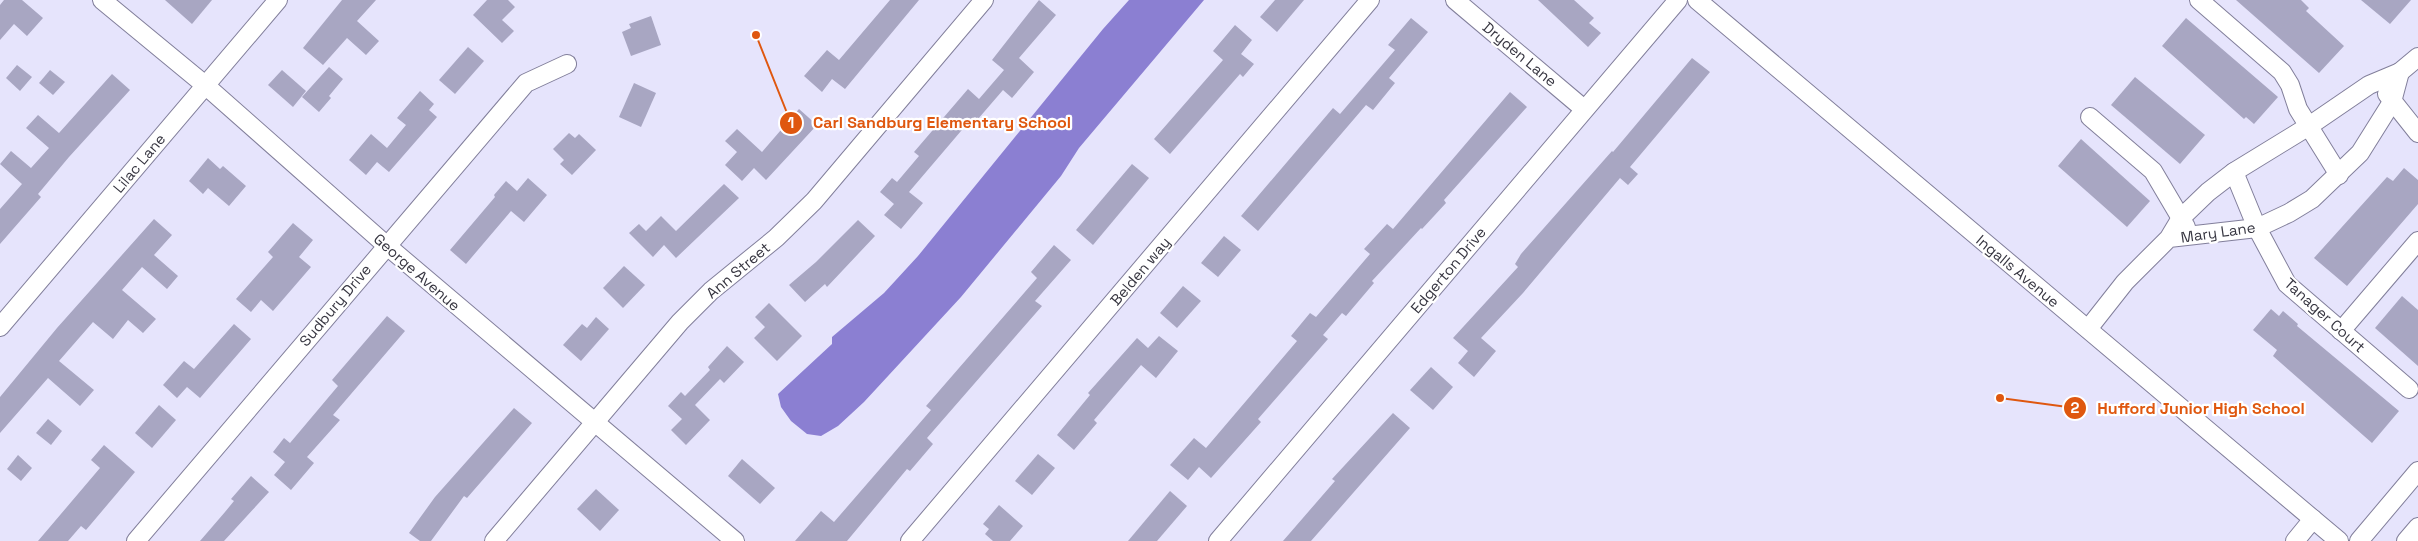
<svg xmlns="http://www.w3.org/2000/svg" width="2418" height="541" viewBox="0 0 2418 541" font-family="'Space Grotesk',sans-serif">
  <rect width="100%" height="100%" fill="#e6e4fc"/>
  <polygon fill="#8b7fd2" points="1129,0 1204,0 1079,148 1061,176 961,297 864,402 838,426 821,436 807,434 791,421 781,407 778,394 832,344 832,337 884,293 918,256 1103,29"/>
  <g fill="#a8a6c2">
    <polygon points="4,0 22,0 43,18 27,36 14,24 0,40 0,5"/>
    <polygon points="165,0 212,0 192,24"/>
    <polygon points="342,0 376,0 357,21 379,41 366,55 347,38 323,65 303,48"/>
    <polygon points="487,0 508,0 515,7 502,20 514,31 502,43 473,15"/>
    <polygon points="890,0 919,0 845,89 832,79 822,92 804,76 827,50 839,60"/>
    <polygon points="1039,0 1056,15 1019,58 1034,72 1012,98 1003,90 978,119 975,117 961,131 909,192 923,203 901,229 884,215 894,204 880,192 892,178 897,182 919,156 914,152 968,89 979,99 1004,70 992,60"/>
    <polygon points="1275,0 1304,0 1277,32 1260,17"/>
    <polygon points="1538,0 1574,0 1594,18 1589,23 1601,33 1588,47"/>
    <polygon points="2236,0 2301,0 2309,8 2306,11 2344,46 2319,73"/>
    <polygon points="2361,0 2411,0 2390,24"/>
    <polygon points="651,16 661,45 631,56 622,32 631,28 629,24"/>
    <polygon points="1411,18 1428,32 1389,78 1395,83 1373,110 1366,105 1258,231 1241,216 1333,108 1340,114 1395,50 1388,45"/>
    <polygon points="2186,18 2278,97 2254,124 2246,117 2244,119 2162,46"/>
    <polygon points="1235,25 1252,40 1241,54 1254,64 1243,77 1240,74 1170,154 1154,139 1223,60 1213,51"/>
    <polygon points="468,47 484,61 455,94 439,80"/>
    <polygon points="1692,58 1710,72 1630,167 1638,174 1628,185 1620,178 1523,293 1481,338 1496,351 1474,377 1458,363 1468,351 1453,338 1518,267 1515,264 1521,254 1612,151 1613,152"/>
    <polygon points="17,65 32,77 20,91 6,78"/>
    <polygon points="329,67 343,79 329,96 331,98 319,112 302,97"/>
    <polygon points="50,70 65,82 53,95 39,83"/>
    <polygon points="282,70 306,91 293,107 268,85"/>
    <polygon points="112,74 130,90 69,157 38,194 41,197 0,244 0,209 22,184 0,164 11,151 31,168 49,148 26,128 38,115 59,133"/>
    <polygon points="2135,77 2205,135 2180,164 2111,105"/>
    <polygon points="634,83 656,93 641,127 619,117"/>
    <polygon points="420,91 434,104 429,110 437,117 389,172 377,162 366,175 349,160 371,134 387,148 406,125 397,118"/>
    <polygon points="1510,92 1527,107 1444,200 1446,203 1422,229 1421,228 1372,281 1374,283 1346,316 1342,313 1323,335 1328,339 1258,419 1261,422 1211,478 1199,467 1188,480 1170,465 1194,438 1206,448 1297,341 1291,336 1310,313 1316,317 1370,254 1364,249 1387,224 1393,229"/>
    <polygon points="799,109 817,125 766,180 754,168 742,181 725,165 737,152 725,141 737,129 762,152"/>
    <polygon points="569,133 575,138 579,134 596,150 572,175 560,164 564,160 553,149"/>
    <polygon points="2081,139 2150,201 2127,227 2058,166"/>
    <polygon points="208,158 220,169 223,166 246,186 229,206 208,188 203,194 189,181"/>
    <polygon points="1132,164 1149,178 1093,245 1076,230"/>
    <polygon points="2404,168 2418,180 2418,204 2347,286 2314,258 2387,177 2393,181"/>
    <polygon points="528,178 547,195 524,222 511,211 466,264 450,250 495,197 494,195 506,181 517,191"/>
    <polygon points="724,184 739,198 676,258 664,245 653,257 629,233 639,224 646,231 661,216 676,231"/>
    <polygon points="154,219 172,235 154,255 178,276 167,289 142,267 122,290 156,319 143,333 128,320 113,339 93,322 59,361 94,390 80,406 48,378 0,433 0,397 57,328"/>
    <polygon points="858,220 875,236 827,287 825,284 805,302 789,285 816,262"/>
    <polygon points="293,223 313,240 299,257 311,267 273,311 261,300 251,312 236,299 273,257 268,252"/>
    <polygon points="1224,236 1241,250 1218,277 1201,263"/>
    <polygon points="1054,245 1071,260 1035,301 1042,306 927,438 933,444 910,471 907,469 847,541 795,541 821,511 834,522 931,410 926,406 1037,278 1031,272"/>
    <polygon points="624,266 645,285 623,308 603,288"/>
    <polygon points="1183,286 1201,301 1177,328 1160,313"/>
    <polygon points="2402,296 2418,310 2418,366 2375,328"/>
    <polygon points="769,303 802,336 777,361 754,338 765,327 755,317"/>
    <polygon points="2271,309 2279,316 2283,311 2298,324 2297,326 2399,411 2372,443 2273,356 2277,350 2253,330"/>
    <polygon points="387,316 405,331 333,415 340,420 307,457 314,463 291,490 274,475 285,462 273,452 284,438 290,443 338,386 332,380"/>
    <polygon points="596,317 609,329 581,361 563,345 582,324 587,328"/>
    <polygon points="234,324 251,339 200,398 187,387 177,398 163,385 184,361 194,369"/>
    <polygon points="1159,336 1178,351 1156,378 1141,365 1094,420 1097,423 1074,450 1057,435 1090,395 1088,393 1137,338 1148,348"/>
    <polygon points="727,346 744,362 724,383 720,379 695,405 710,420 686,445 671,430 682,419 668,406 681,392 685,396 710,370 708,367"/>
    <polygon points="1431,367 1453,387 1433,410 1410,390"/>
    <polygon points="159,405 176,420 152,448 135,433"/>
    <polygon points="514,408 532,423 467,498 464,496 431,541 420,541 409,533 435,497"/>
    <polygon points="1393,413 1410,428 1311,541 1283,541 1335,481 1332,479"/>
    <polygon points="48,419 62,431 51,445 36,433"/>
    <polygon points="104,445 135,472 86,530 81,526 68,541 38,541 100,468 91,460"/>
    <polygon points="1038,454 1055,468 1032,495 1015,481"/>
    <polygon points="18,455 32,468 21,481 7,469"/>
    <polygon points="742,459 775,488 760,504 728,476"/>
    <polygon points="251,476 269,492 224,541 200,541 225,512 234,501 231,499"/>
    <polygon points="596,489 619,510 600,531 577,509"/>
    <polygon points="1170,491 1187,506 1157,541 1128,541"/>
    <polygon points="999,505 1023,526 1010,541 993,541 985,534 989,529 983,524"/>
  </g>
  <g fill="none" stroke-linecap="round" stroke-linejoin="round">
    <defs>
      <g id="minor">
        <polyline points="102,0 205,85 386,245 735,541"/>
        <polyline points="1455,0 1584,109"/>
        <polyline points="1697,0 2339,541"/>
        <polyline points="2199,0 2282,72 2290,85 2298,109 2339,175"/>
        <polyline points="2400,72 2418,57"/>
        <polyline points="2387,94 2418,133"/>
        <polyline points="2090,117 2153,171 2186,227"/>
        <polyline points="2234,172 2257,228 2287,284 2409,389"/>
        <polyline points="0,327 278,0"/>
        <polyline points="2088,329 2125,282 2169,238 2181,218 2208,192 2234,172 2309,126 2369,85 2400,72 2392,102 2360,153 2312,199 2289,213 2257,228 2169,238"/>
        <polyline points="2341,331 2418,241"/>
        <polyline points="136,541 526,83 567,64"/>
        <polyline points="494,541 680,322 711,291 776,238 814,201 984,0"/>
        <polyline points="910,541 1370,0"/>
        <polyline points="1218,541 1678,0"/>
        <polyline points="2295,541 2313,519"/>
        <polyline points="2359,541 2418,471"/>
        <polyline points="2406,541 2418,527"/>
      </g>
    </defs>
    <use href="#minor" stroke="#827f9b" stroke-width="20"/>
    <use href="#minor" stroke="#fff" stroke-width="18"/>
  </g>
  <g text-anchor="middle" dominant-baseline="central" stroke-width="4.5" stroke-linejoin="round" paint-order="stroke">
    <g font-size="15" fill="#373641" stroke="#fff">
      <text transform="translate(1520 54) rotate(40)">Dryden Lane</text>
      <text transform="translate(139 163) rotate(-50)">Lilac Lane</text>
      <text transform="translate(2218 232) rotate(-8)">Mary Lane</text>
      <text transform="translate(738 270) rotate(-40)">Ann Street</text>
      <text transform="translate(1448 270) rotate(-50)">Edgerton Drive</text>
      <text transform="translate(1140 271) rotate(-50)">Belden way</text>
      <text transform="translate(2018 271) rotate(40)">Ingalls Avenue</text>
      <text transform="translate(417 272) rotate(41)">George Avenue</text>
      <text transform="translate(335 305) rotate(-50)">Sudbury Drive</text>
      <text transform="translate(2325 315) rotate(42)">Tanager Court</text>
    </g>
  </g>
  <path fill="none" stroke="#df570f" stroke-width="2" d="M756 35L791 123M2000 398L2075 408"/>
  <g fill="#df570f" stroke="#fff" stroke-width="2">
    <circle cx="756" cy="35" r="5"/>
    <circle cx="2000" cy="398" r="5"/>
    <circle cx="791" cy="123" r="12"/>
    <circle cx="2075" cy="408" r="12"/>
  </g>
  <g font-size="15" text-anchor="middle" font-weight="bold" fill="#fff">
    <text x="791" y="128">1</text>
    <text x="2075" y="413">2</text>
  </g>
  <g font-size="16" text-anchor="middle" font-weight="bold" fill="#df570f" stroke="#fff" stroke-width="4.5" stroke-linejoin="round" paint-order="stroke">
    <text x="942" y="128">Carl Sandburg Elementary School</text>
    <text x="2201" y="414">Hufford Junior High School</text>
  </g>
</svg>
